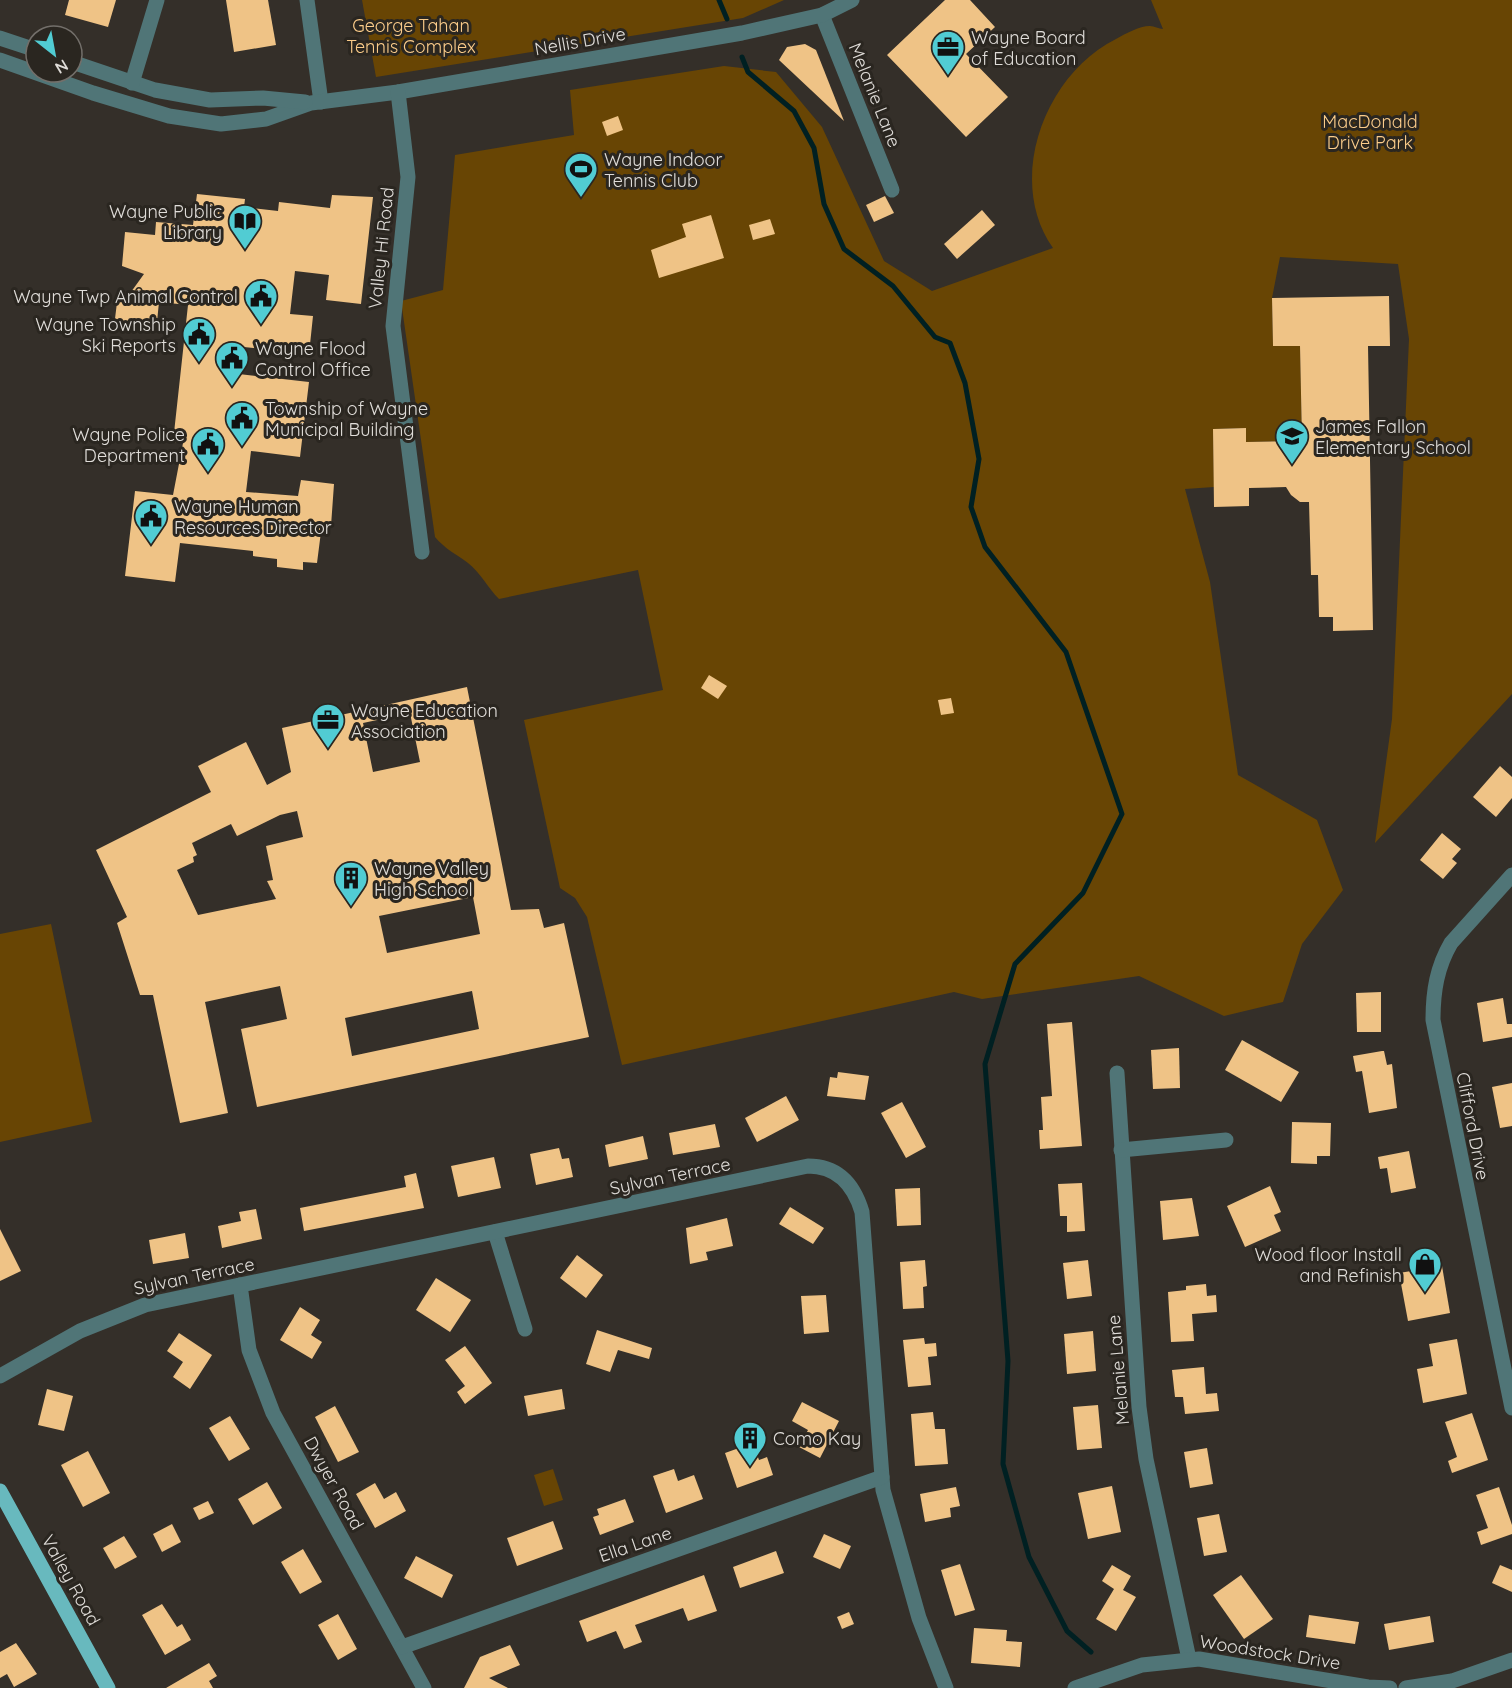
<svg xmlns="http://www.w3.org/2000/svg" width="1512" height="1688" viewBox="0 0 1512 1688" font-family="Quicksand,sans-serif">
  <rect width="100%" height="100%" fill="#342f29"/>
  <g fill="#684504">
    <polygon points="362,0 784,0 743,18 376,77"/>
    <path d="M1151,0H1512V694L1375,843L1392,719L1409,339L1398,264L1280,257L1272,298L1273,346H1300L1302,441L1246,442V428L1213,429L1214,487L1185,489L1210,582L1238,775L1317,820L1343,890L1302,944L1283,1002L1224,1016L1139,976L982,999L954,992L622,1065L587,917L575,898L560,888L524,720L663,690L638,570L499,599C488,588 480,572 468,563C456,554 445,549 435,537L401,301L443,290L455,155L574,135L570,90L724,66L776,72L822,127L884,261L932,291L1053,248C1005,180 1045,74 1116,39C1125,34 1139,26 1150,26C1154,26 1159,29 1163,29Z"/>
    <polygon points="51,924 92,1122 0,1142 0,934"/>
    <polygon points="553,1469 563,1500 544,1506 534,1475"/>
  </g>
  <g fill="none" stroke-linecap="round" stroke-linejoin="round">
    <g stroke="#002022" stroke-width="5">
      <polyline points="719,0 727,19"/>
      <polyline points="742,57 748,72 794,111 814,148 824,204 844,249 893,286 935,337 950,343 965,383 979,459 971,507 985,547 1066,652 1122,814 1083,893 1015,964 985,1064 1008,1361 1003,1464 1029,1557 1067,1631 1091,1652"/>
    </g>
  </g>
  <g fill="#efc386" fill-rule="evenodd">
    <polygon points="69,0 116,0 108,27 65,15"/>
    <polygon points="226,0 268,0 276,45 234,52"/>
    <polygon points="945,0 970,0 995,27 966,54 1008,97 966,137 887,55"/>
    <polygon points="805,44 816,50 844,121 779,60 787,47"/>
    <polygon points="618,116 623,130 607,136 602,122"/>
    <polygon points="197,194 245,199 244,207 278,211 279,202 330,208 332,195 373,197 361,304 326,300 329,275 295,271 290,314 313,316 309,354 234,346 230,373 309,382 300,457 251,451 246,492 298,496 301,480 334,484 331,526 322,524 317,563 303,562 303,570 277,567 277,559 253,556 253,551 180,543 175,582 125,576 135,491 173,495 183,443 173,442 188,305 159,302 156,332 114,327 118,294 131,292 144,274 122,266 125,232 155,235 156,222 193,225"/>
    <polygon points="885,196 894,213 874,222 866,205"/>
    <polygon points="982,210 995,225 957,259 944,244"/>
    <polygon points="711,215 724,258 659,278 651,250 686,237 682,224"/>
    <polygon points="770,219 775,234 753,240 749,225"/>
    <polygon points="1389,296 1390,346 1368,346 1373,630 1333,631 1333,617 1319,617 1318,575 1311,575 1309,502 1300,502 1291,495 1286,487 1249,488 1249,506 1214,507 1213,429 1246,428 1246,442 1302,441 1300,346 1273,346 1272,298"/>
    <polygon points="709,675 727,686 718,699 701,688"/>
    <path d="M467,687L511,910L539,909L544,928L564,923L589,1037L257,1107L241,1029L287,1019L280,986L205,1002L228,1113L180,1123L153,995H140L117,923L127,917L96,850L211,792L198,766L246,742L267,785L291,772L282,728ZM410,713L420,762L373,772L363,723ZM297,811L303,837L266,846L273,880L267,881L276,899L198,915L177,870L194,862L193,857L197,855L192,843L231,824L237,836L280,815ZM473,897L480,934L387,953L379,916ZM472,991L479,1029L352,1056L345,1018Z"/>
    <polygon points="951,698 954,713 941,715 938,700"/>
    <polygon points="1500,766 1512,777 1512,798 1496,817 1473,797"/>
    <polygon points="1442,833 1461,849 1452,859 1457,863 1443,879 1420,860"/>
    <polygon points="1381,992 1381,1032 1357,1032 1356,993"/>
    <polygon points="1503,998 1507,1024 1512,1024 1512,1037 1483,1042 1477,1003"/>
    <polygon points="1072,1022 1082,1146 1040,1149 1039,1130 1043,1130 1041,1097 1052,1096 1047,1024"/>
    <polygon points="1242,1040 1299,1072 1281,1102 1225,1070"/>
    <polygon points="1179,1048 1180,1088 1153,1089 1151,1050"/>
    <polygon points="1382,1051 1384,1051 1387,1065 1392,1064 1397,1108 1369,1113 1362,1071 1356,1072 1353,1056"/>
    <polygon points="838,1072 869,1076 865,1100 827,1096 830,1077 837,1078"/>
    <polygon points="1512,1083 1512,1126 1500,1128 1492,1087"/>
    <polygon points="786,1096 799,1120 757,1142 745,1118"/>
    <polygon points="902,1102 926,1147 906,1158 881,1113"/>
    <polygon points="1292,1122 1331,1123 1330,1156 1317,1156 1317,1164 1291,1163"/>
    <polygon points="715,1124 720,1147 673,1155 669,1133"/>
    <polygon points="643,1136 648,1159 609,1167 605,1145"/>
    <polygon points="559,1148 562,1159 569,1158 573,1177 536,1185 530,1154"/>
    <polygon points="1409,1151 1416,1188 1391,1193 1387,1168 1380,1169 1378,1157"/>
    <polygon points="494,1157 501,1188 458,1197 451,1166"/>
    <polygon points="416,1173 424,1208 304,1231 300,1208 406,1187 404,1176"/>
    <polygon points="1082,1183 1085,1231 1067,1232 1067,1216 1060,1216 1058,1184"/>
    <polygon points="1270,1186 1281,1212 1274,1215 1281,1231 1245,1247 1227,1206"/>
    <polygon points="920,1188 921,1225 897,1226 895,1189"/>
    <polygon points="1192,1198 1199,1236 1163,1240 1160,1201"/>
    <polygon points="790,1207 824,1228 813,1244 779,1224"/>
    <polygon points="256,1209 262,1239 222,1248 218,1226 241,1221 239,1212"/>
    <polygon points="727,1218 733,1246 706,1252 708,1260 690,1264 686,1228"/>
    <polygon points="0,1229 21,1271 0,1281"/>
    <polygon points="185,1233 189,1258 153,1264 149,1240"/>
    <polygon points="577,1255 603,1275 586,1298 560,1278"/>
    <polygon points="925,1260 927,1286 923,1287 924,1308 903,1309 900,1262"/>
    <polygon points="1088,1260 1092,1296 1067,1299 1063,1263"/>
    <polygon points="1442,1266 1450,1313 1408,1321 1399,1273"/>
    <polygon points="436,1278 471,1300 450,1332 416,1310"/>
    <polygon points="1206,1284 1207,1296 1216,1295 1217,1312 1192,1314 1194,1341 1171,1342 1168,1292 1186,1290 1186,1286"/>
    <polygon points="826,1295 829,1332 804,1334 801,1296"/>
    <polygon points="300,1307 320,1320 311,1335 322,1342 312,1359 280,1340"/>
    <polygon points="597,1330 652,1348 649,1359 618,1350 610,1372 586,1364"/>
    <polygon points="1093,1331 1096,1371 1067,1374 1064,1334"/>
    <polygon points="179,1333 212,1355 190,1389 173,1377 183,1362 167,1351"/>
    <polygon points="924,1338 925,1344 936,1343 937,1356 928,1357 931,1385 908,1387 903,1340"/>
    <polygon points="1457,1339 1467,1394 1423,1403 1417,1369 1433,1366 1429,1344"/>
    <polygon points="465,1346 492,1383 465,1404 457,1392 465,1386 445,1360"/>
    <polygon points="1204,1367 1206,1394 1217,1393 1219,1411 1185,1414 1183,1397 1175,1397 1172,1370"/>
    <polygon points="47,1389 73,1396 64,1431 38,1425"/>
    <polygon points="562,1389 565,1409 528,1416 524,1396"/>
    <polygon points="802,1402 839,1421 820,1458 799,1447 808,1430 792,1421"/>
    <polygon points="1098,1405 1102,1448 1077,1450 1073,1407"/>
    <polygon points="335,1406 359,1452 338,1462 315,1417"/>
    <polygon points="933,1412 935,1429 945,1429 948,1464 915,1466 911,1414"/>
    <polygon points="1472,1413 1488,1460 1452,1473 1448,1461 1457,1457 1445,1422"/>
    <polygon points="230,1416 250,1449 229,1461 209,1428"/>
    <polygon points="753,1443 759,1460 767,1457 773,1475 737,1488 725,1453"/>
    <polygon points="1207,1448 1213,1484 1190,1488 1184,1452"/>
    <polygon points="88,1451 110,1493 83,1507 61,1465"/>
    <polygon points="674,1469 678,1481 694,1475 703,1499 666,1513 653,1476"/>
    <polygon points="267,1482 282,1508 253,1525 238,1499"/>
    <polygon points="375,1483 384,1499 396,1492 406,1511 375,1528 356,1494"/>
    <polygon points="1112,1486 1121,1532 1088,1539 1078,1493"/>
    <polygon points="956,1487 960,1506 950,1508 951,1517 925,1522 920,1494"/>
    <polygon points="1499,1487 1512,1525 1512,1534 1481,1545 1477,1532 1488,1528 1476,1495"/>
    <polygon points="625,1499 634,1522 600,1535 593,1517 599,1515 597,1509"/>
    <polygon points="208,1501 214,1513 199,1520 193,1508"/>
    <polygon points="1219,1514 1227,1552 1204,1556 1197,1518"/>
    <polygon points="553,1521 563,1549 517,1566 507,1538"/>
    <polygon points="172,1524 181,1542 162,1552 153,1534"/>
    <polygon points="824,1534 851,1546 840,1569 813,1557"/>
    <polygon points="124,1536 137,1557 115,1569 103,1548"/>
    <polygon points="303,1549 322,1582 300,1594 281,1562"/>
    <polygon points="776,1551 784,1573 740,1588 733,1567"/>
    <polygon points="416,1556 453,1575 442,1598 404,1578"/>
    <polygon points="960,1564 975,1610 955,1616 941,1570"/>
    <polygon points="1112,1565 1131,1576 1123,1590 1136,1597 1116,1631 1096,1619 1114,1589 1102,1581"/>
    <polygon points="1500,1565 1512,1570 1512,1592 1492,1583"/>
    <polygon points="704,1575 717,1611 688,1621 683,1608 635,1625 642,1642 624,1649 616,1631 587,1642 579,1621"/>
    <polygon points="1241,1575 1273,1619 1244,1639 1213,1595"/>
    <polygon points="162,1604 177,1627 182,1624 191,1640 165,1655 142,1615"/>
    <polygon points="849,1612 854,1624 842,1629 837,1617"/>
    <polygon points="338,1614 357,1649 338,1660 318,1625"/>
    <polygon points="1309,1615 1359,1622 1355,1644 1306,1637"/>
    <polygon points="1430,1616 1434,1642 1389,1650 1384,1624"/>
    <polygon points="974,1628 1007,1630 1006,1641 1022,1642 1020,1667 971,1663"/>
    <polygon points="16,1643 37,1674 14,1687 7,1674 0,1678 0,1652"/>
    <polygon points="510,1645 520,1665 489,1678 508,1688 464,1688 480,1657"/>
    <polygon points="209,1663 217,1676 209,1681 213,1688 166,1688"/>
  </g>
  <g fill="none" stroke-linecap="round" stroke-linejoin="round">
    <g stroke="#507577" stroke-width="15">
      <polyline points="307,0 321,102"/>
      <polyline points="822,15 892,190"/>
      <polyline points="0,38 36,50"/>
      <polyline points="0,60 93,93 169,116 221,124 266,119 311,103 398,92 742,33 822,15 852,0"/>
      <polyline points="72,62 155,90 210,100 263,98 305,102"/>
      <polyline points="132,83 157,0"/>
      <polyline points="398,92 408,177 393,326 422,552"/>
      <path d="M1512,875L1451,943C1437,967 1433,991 1433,1020L1512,1408"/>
      <polyline points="1117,1073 1139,1407 1146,1459 1189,1659"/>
      <polyline points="1121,1150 1226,1140"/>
      <polyline points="495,1232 525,1329"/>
      <polyline points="240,1285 249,1350 273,1413 424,1688"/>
      <path d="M0,1376L80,1331L145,1305L808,1166C838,1166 854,1185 862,1212L883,1490L919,1618L946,1688"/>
      <polyline points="402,1647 882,1477"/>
      <polyline points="1075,1688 1142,1665 1199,1659 1368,1687 1390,1688"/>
      <polyline points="1406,1688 1452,1681 1512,1660"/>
    </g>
    <polyline stroke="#68b9be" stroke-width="15" points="0,1491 108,1688"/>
  </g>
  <defs>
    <symbol id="office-pin" viewBox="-11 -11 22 30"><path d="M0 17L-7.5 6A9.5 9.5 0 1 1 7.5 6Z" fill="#51ccd3" stroke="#2a2620"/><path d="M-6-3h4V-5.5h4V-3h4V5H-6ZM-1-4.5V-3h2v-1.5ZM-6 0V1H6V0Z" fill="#111"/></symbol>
    <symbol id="stadium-pin" viewBox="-11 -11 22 30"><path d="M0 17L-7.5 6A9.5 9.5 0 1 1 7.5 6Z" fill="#51ccd3" stroke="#2a2620"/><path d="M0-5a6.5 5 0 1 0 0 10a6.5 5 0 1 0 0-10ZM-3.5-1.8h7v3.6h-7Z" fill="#111"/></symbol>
    <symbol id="library-pin" viewBox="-11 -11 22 30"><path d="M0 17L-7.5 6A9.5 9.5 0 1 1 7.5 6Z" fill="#51ccd3" stroke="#2a2620"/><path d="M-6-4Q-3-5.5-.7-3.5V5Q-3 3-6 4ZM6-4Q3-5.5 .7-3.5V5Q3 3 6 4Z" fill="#111"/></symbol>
    <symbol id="civic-pin" viewBox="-11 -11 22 30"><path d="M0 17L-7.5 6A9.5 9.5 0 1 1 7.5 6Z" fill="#51ccd3" stroke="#2a2620"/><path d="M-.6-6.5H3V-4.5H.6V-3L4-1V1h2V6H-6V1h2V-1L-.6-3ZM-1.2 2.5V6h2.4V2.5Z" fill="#111"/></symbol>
    <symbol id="school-pin" viewBox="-11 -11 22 30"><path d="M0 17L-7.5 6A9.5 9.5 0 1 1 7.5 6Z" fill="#51ccd3" stroke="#2a2620"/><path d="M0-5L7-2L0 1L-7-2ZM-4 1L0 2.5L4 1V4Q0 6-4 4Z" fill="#111"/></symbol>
    <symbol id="building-pin" viewBox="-11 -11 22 30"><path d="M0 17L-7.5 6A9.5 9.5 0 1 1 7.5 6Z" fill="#51ccd3" stroke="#2a2620"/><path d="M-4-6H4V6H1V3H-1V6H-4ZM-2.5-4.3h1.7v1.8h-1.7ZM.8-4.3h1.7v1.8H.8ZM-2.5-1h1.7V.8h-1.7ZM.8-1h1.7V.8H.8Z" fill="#111"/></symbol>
    <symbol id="shop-pin" viewBox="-11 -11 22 30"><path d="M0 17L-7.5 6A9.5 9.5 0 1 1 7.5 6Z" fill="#51ccd3" stroke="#2a2620"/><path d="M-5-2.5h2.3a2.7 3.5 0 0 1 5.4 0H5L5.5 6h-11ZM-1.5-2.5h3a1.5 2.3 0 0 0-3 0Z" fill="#111"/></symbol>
  </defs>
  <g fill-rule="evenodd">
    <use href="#office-pin" x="929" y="28" width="38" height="52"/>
    <use href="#stadium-pin" x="562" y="150" width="38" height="52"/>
    <use href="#library-pin" x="226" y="202" width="38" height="52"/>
    <use href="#civic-pin" x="242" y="277" width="38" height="52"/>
    <use href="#civic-pin" x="180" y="315" width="38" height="52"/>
    <use href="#civic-pin" x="213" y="339" width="38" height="52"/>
    <use href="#civic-pin" x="223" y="399" width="38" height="52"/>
    <use href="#school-pin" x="1273" y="417" width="38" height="52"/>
    <use href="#civic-pin" x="189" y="425" width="38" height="52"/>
    <use href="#civic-pin" x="132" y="497" width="38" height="52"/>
    <use href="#office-pin" x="309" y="701" width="38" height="52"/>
    <use href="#building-pin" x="332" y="859" width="38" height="52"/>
    <use href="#shop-pin" x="1406" y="1245" width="38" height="52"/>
    <use href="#building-pin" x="731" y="1419" width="38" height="52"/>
  </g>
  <g text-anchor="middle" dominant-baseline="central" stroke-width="6" stroke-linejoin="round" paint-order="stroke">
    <g font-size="18" fill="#fbcc8a" stroke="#2a2620">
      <text x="411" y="25">George Tahan<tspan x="411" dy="21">Tennis Complex</tspan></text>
      <text x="1370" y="121">MacDonald<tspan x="1370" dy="21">Drive Park</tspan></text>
    </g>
    <g font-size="18" fill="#e0ddd9" stroke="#2a2620" text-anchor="start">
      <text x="971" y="37">Wayne Board<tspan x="971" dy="21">of Education</tspan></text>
      <text x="604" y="159">Wayne Indoor<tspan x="604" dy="21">Tennis Club</tspan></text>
      <text x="222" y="211" text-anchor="end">Wayne Public<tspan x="222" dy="21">Library</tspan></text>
      <text x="238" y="296" text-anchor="end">Wayne Twp Animal Control</text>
      <text x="176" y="324" text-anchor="end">Wayne Township<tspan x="176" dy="21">Ski Reports</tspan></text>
      <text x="255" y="348">Wayne Flood<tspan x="255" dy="21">Control Office</tspan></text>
      <text x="265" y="408">Township of Wayne<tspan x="265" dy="21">Municipal Building</tspan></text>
      <text x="1315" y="426">James Fallon<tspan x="1315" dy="21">Elementary School</tspan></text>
      <text x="185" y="434" text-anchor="end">Wayne Police<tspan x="185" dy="21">Department</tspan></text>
      <text x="174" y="506">Wayne Human<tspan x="174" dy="21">Resources Director</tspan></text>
      <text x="351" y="710">Wayne Education<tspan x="351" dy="21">Association</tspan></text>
      <text x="374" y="868">Wayne Valley<tspan x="374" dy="21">High School</tspan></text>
      <text x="1402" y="1254" text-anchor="end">Wood floor Install<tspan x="1402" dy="21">and Refinish</tspan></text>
      <text x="773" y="1438">Como Kay</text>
    </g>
    <g font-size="18" fill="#e0ddd9" stroke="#2a2620">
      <text transform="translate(580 41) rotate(-10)">Nellis Drive</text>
      <text transform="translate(875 95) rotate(68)">Melanie Lane</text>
      <text transform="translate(381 248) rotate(-84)">Valley Hi Road</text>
      <text transform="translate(1473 1126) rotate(79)">Clifford Drive</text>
      <text transform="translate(670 1176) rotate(-12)">Sylvan Terrace</text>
      <text transform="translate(194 1276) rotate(-12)">Sylvan Terrace</text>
      <text transform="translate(1118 1370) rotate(-95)">Melanie Lane</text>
      <text transform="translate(334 1483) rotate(61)">Dwyer Road</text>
      <text transform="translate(635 1544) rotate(-19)">Ella Lane</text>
      <text transform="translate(71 1580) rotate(61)">Valley Road</text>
      <text transform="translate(1270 1652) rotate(9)">Woodstock Drive</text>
    </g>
  </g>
  <g transform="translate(54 54) rotate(149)"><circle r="28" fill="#2a2620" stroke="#736f6a" stroke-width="1.5"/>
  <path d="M0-4.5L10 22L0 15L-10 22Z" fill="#51ccd3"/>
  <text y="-9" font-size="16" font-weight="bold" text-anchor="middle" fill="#e0ddd9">N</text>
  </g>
</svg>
